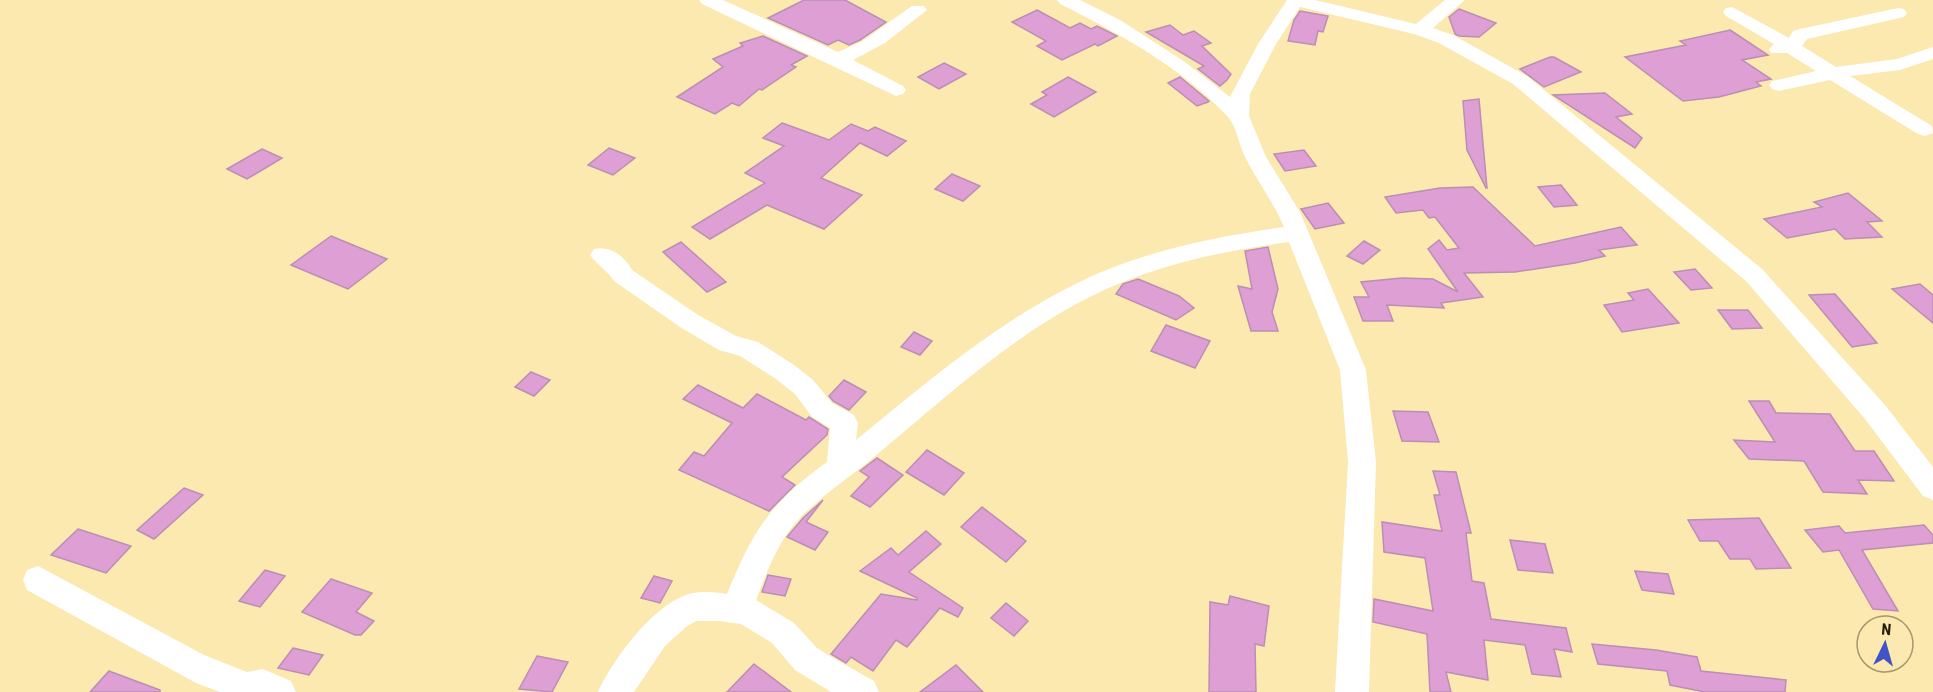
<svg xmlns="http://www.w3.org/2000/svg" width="1933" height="692" viewBox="0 0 1933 692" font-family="'Roboto Condensed',sans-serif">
  <rect width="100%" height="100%" fill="#fbe9b0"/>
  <g fill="#de9fd4" stroke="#bb8eb4" stroke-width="1.5">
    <polygon points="804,0 845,0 886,22 860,40 849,45 838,40 828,45 768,18"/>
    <polygon points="1459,9 1496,23 1479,37 1459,36 1455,34 1449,17"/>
    <polygon points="1037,10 1070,28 1080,23 1091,29 1097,26 1117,36 1098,46 1095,44 1062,60 1037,46 1046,41 1012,22"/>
    <polygon points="1300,11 1328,16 1323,32 1318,31 1315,45 1288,41 1294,20"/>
    <polygon points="1170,25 1183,35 1194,31 1211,43 1202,46 1231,74 1227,80 1220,86 1198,69 1204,66 1146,32"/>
    <polygon points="1730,30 1768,55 1742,60 1771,79 1756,82 1761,86 1719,97 1683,101 1625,57 1686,45 1680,41"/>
    <polygon points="763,36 807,56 791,65 796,67 762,90 759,89 739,106 732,103 715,114 677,97 723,67 713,59 743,46 740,43"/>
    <polygon points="1550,57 1554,57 1581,72 1544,87 1520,69"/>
    <polygon points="944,63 966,74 939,89 918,77"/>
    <polygon points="1068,77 1096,92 1054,117 1031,104 1047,95 1042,92"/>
    <polygon points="1180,77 1209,101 1208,102 1197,106 1168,83"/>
    <polygon points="1605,93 1632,114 1616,117 1642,138 1635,148 1553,95"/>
    <polygon points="1479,99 1487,188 1486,188 1467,150 1463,101"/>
    <polygon points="782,123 829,140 851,124 868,131 875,127 906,141 887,156 860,143 821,178 862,195 824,229 767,205 710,239 692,227 765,183 745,173 784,146 763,138"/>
    <polygon points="609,148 635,158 613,175 588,165"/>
    <polygon points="262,149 282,158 247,179 227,169"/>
    <polygon points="1304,150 1316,166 1285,171 1274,154"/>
    <polygon points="952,174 980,186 963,201 935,189"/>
    <polygon points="1561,185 1577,205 1554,207 1538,187"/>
    <polygon points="1473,187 1535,246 1621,227 1637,245 1599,250 1605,256 1575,263 1515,272 1464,273 1483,297 1441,303 1444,308 1387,305 1393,321 1363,321 1354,297 1369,297 1361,282 1402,278 1433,279 1458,292 1428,249 1439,240 1447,250 1459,248 1435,217 1429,218 1423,210 1396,213 1385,197 1440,188"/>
    <polygon points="1848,193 1882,221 1867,222 1882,237 1845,239 1835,229 1787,238 1764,219 1822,207 1814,202"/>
    <polygon points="1328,203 1344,223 1315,229 1301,209"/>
    <polygon points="331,236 387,259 348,289 291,265"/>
    <polygon points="1364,241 1380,250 1363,264 1347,256"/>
    <polygon points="681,242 726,282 707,292 663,252"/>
    <polygon points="1268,247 1278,289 1272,312 1278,331 1251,331 1238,286 1252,289 1245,251"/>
    <polygon points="1695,269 1712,288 1691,290 1674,272"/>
    <polygon points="1138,279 1179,296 1194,308 1176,320 1116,294 1123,284"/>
    <polygon points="1920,284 1933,295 1933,323 1892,289"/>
    <polygon points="1648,289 1679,323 1622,332 1604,305 1634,300 1628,293"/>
    <polygon points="1835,294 1877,343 1852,347 1809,295"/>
    <polygon points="1718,310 1748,310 1762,328 1732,329"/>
    <polygon points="1166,325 1210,341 1195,368 1151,351"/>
    <polygon points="914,332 932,341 920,355 901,347"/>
    <polygon points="531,372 550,380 534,396 515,387"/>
    <polygon points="844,380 866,392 849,410 833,401 829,396"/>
    <polygon points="698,385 743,408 757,394 806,420 809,417 828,429 827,435 782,477 795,485 769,511 679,470 694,452 704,456 732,423 683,399"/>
    <polygon points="1749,401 1769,401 1776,413 1830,414 1855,451 1874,451 1894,481 1858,480 1867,494 1823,492 1804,461 1749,459 1734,440 1775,442"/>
    <polygon points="1393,411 1428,412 1439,442 1402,441"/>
    <polygon points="927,450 964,473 944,495 906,472"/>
    <polygon points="877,458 903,475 870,507 851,496 869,477 860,471"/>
    <polygon points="1433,471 1456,472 1471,533 1466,533 1472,581 1484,583 1491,619 1566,628 1572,652 1554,649 1561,677 1532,674 1525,645 1484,640 1488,680 1446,672 1451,692 1430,692 1427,634 1373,622 1374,599 1433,611 1425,558 1384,552 1382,522 1442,531 1434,495 1440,495"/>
    <polygon points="184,488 203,495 154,539 137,530"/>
    <polygon points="823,500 806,522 828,532 815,550 787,537 803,518"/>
    <polygon points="982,507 1026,541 1006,562 961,527"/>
    <polygon points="1759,518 1791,568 1756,569 1750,559 1730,559 1718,541 1700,541 1688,520"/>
    <polygon points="1924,525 1933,535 1933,543 1862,550 1898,611 1873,609 1839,550 1823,552 1805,530 1839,526 1845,533"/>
    <polygon points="78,529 131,546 106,573 51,555"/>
    <polygon points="926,531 941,544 909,572 963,608 958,617 940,608 907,647 896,640 873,671 851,657 846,663 831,654 881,594 917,600 917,598 860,571 891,548 898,555"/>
    <polygon points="1510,540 1545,544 1553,573 1518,570"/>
    <polygon points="265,570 285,576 260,607 239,601"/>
    <polygon points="1635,571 1668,574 1674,594 1642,590"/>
    <polygon points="768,575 791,579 785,596 762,592"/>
    <polygon points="654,576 672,581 660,603 641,598"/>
    <polygon points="331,579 372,593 356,612 374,621 361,635 355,635 302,612"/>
    <polygon points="1230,596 1269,606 1264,646 1255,644 1256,692 1209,692 1210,602 1228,605"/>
    <polygon points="1006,603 1028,621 1014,636 991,618"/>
    <polygon points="1592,644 1656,650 1697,657 1701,671 1786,680 1785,692 1705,692 1670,685 1667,671 1598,664"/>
    <polygon points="293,648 323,655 309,675 278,668"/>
    <polygon points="537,656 568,662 552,692 519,689"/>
    <polygon points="754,664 791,692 727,692"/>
    <polygon points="956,665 983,692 920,692"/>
    <polygon points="109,671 160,690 160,692 90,692"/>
  </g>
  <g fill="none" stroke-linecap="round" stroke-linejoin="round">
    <g fill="#fff" fill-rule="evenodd">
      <polygon points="699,0 723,0 838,52 861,42 912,6 924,6 927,10 885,43 853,60 903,86 906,90 903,94 896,96 702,4"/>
      <path d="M1057,0H1080L1120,20L1185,62L1230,97L1258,44L1287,0H1315L1416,24L1445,0H1465L1433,28L1453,35L1527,76L1762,269L1885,405L1933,467V500L1923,496L1865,419L1746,281L1513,84L1439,43L1414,34L1300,7L1276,44L1250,94L1249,116L1266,157L1300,212L1366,370L1376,462L1369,692H1335L1348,462L1340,370L1289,242C1230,250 1174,261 1118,284C1026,322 950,394 874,457C847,480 815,499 792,527C775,549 766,575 756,600L794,623L817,648L828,655L874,681L879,692H831L795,670L772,643L741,624L719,621H696L686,627L665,646L634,692H598C613,659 654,604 689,594C700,591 716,592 727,594C753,530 770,503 827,462L830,428L812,417L795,394L776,379L740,356L719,350L680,327L614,281C607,270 597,265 590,255L594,249C609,245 625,256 632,270L698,315L736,336L758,342L794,365L813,380L832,403L854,415L858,423L856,440C932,378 1009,312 1099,273C1158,248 1221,236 1284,227C1274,203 1258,182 1246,159C1239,146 1237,127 1228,117C1184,69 1117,32 1060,4Z"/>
      <polygon points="1732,7 1789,38 1793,31 1800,29 1898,8 1904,9 1907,13 1904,17 1807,39 1802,46 1836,67 1897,59 1933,47 1933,59 1900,70 1850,76 1932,126 1933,133 1925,136 1918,134 1830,80 1779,91 1772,89 1769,85 1772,81 1816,71 1787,53 1771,53 1769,49 1774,44 1726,16 1723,12 1726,8"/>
      <polygon points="38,566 204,655 247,672 263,669 291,681 296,692 220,692 196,683 27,590 23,580 27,570"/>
    </g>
  </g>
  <g transform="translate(1885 644) rotate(5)"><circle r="28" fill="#fbe9b0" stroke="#a4976c" stroke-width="1.5"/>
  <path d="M0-4.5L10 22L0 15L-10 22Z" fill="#4253c7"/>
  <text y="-9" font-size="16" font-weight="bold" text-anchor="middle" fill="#221b05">N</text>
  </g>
</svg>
